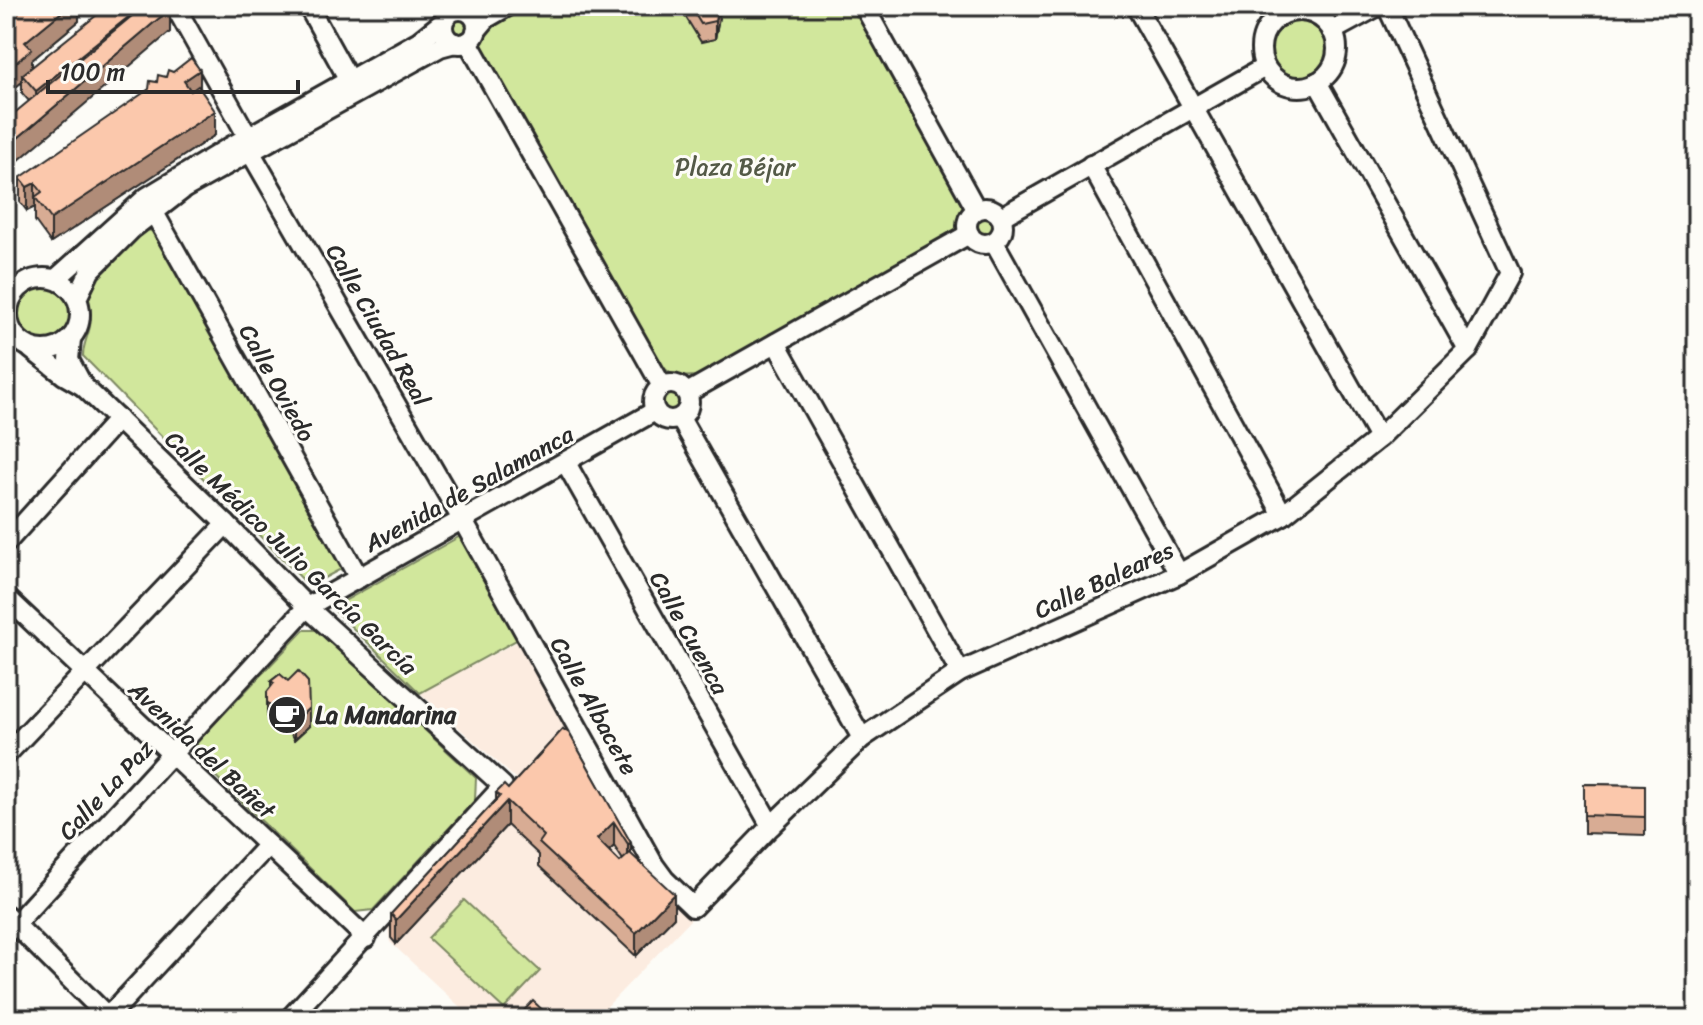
<svg xmlns="http://www.w3.org/2000/svg" width="1703" height="1025" viewBox="0 0 1703 1025" font-family="Sriracha,sans-serif">
  <rect width="100%" height="100%" fill="#fdfcf7"/>
  <filter id="ink" filterUnits="userSpaceOnUse"><feTurbulence type="fractalNoise" baseFrequency=".0125" numOctaves="2"/><feDisplacementMap in="SourceGraphic" scale="16" xChannelSelector="R" yChannelSelector="G"/><feConvolveMatrix kernelMatrix="1 2 1 2 8 2 1 2 1" color-interpolation-filters="sRGB"/></filter>
  <g filter="url(#ink)">
    <polygon fill="#fcece0" points="520,640 644,872 693,917 595,1019 473,1019 390,942 388,928 524,786 420,693"/>
    <g fill="#d1e79c" stroke="#7e8964" stroke-width="2">
      <path d="M526,6H852L962,201C965,213 963,220 955,230L696,376L675,377L663,367L482,52L481,37L489,27Z"/>
      <circle cx="459" cy="26" r="11"/>
      <circle cx="1299" cy="49" r="27"/>
      <circle cx="985" cy="226" r="12"/>
      <path d="M142,229L157,232L343,568L309,586L83,356C83,344 88,337 90,326C93,312 86,300 90,287C93,276 132,240 142,229Z"/>
      <circle cx="44" cy="314" r="26"/>
      <circle cx="671" cy="402" r="12"/>
      <polygon points="464,534 520,638 420,693 332,608"/>
      <polygon points="304,630 318,630 476,778 475,800 373,910 355,912 198,759 197,742"/>
      <polygon points="464,900 540,971 504,1009 428,938"/>
    </g>
    <g fill="none" stroke-linecap="round" stroke-linejoin="round">
      <defs>
        <g id="minor">
          <polyline points="175,6 248,137"/>
          <polyline points="308,6 349,80"/>
          <polyline points="864,6 976,209"/>
          <polyline points="1136,6 1379,438"/>
          <circle cx="460" cy="27" r="17"/>
          <circle cx="1299" cy="49" r="38"/>
          <polyline points="476,31 487,18 508,6"/>
          <polyline points="1332,31 1378,6"/>
          <polyline points="468,42 662,386"/>
          <polyline points="1317,82 1468,350"/>
          <polyline points="251,153 463,521 654,865 665,880 693,907 771,826 862,738 960,672 1179,574 1283,515 1379,438 1468,350 1510,273 1387,6"/>
          <polyline points="1091,165 1283,515"/>
          <circle cx="985" cy="226" r="18"/>
          <polyline points="153,211 359,578"/>
          <polyline points="1001,217 1265,67"/>
          <polyline points="994,242 1179,574"/>
          <circle cx="44" cy="314" r="36"/>
          <polyline points="56,279 147,197 230,147 419,41 443,22"/>
          <polyline points="77,298 90,271 132,229 185,188 440,47 455,43"/>
          <polyline points="71,339 69,360 83,386"/>
          <polyline points="776,343 960,672"/>
          <polyline points="31,349 64,375 83,386 226,524 307,607 503,786 289,1019"/>
          <circle cx="671" cy="402" r="18"/>
          <polyline points="687,393 969,234"/>
          <polyline points="680,418 862,738"/>
          <polyline points="566,463 771,826"/>
          <polyline points="6,543 118,419"/>
          <polyline points="6,597 366,938"/>
          <polyline points="6,755 226,524"/>
          <polyline points="6,915 110,1019"/>
          <polyline points="6,934 307,607 655,411"/>
          <polyline points="106,1019 268,845"/>
        </g>
      </defs>
      <use href="#minor" stroke="#2b2b2b" stroke-width="24"/>
      <use href="#minor" stroke="#fdfcf7" stroke-width="18"/>
    </g>
    <g fill="#d8ac94" stroke="#2b2b2b" stroke-width="2" fill-rule="evenodd">
      <polygon points="79,6 79,21 32,60 32,67 170,32 29,101 22,93 22,82 12,90 6,82 6,7"/>
      <polygon points="682,6 721,6 715,39 701,42 682,11"/>
      <polygon points="200,87 215,135 51,243 35,221 35,207 27,211 20,202 20,178"/>
      <polygon points="280,674 309,726 294,740 287,727 276,729 267,720 267,692 271,687 271,681"/>
      <path d="M563,729L631,843V854L674,917L636,956L539,866V855L507,825L396,944L391,938V914L496,800V793L508,789ZM614,846L623,860L620,862L609,851Z"/>
      <polygon points="1584,784 1645,785 1645,835 1584,833"/>
    </g>
    <g fill="#b08c78" stroke="#2b2b2b" stroke-width="2">
      <polygon points="69,6 79,6 79,21 32,60 32,73 22,75 22,82 12,90 12,66 25,42"/>
      <polygon points="142,6 163,6 36,109 36,91"/>
      <polygon points="718,6 721,6 715,39 715,21"/>
      <polygon points="170,9 170,32 6,171 6,148"/>
      <polygon points="200,70 200,93 184,105 184,81"/>
      <polygon points="215,111 215,135 51,243 51,219"/>
      <polygon points="35,183 35,207 27,211 27,187"/>
      <polygon points="309,708 309,726 294,740 294,722"/>
      <polygon points="507,801 507,825 396,944 396,920"/>
      <polygon points="614,822 614,846 597,863 597,839"/>
      <polygon points="631,843 631,866 628,868 628,844"/>
      <polygon points="674,894 674,917 636,956 636,933"/>
    </g>
    <g fill="#fbc8ac" stroke="#2b2b2b" stroke-width="2">
      <polygon points="7,6 69,6 25,42 32,49 12,66 6,58 6,7"/>
      <polygon points="108,6 142,6 36,91 22,75"/>
      <polygon points="144,6 169,6 170,9 6,148 6,120"/>
      <polygon points="690,6 718,6 715,21 701,24"/>
      <polygon points="191,58 200,70 184,81 191,91 198,86 215,111 51,219 35,197 42,192 35,183 27,187 20,178 149,89 150,81 157,82 158,75 166,77 168,70 173,72"/>
      <polygon points="298,671 308,682 309,708 294,722 287,709 276,711 267,702 267,692 274,683 271,681 280,674 288,681"/>
      <polygon points="563,729 569,733 631,843 628,844 614,822 597,839 620,862 630,853 674,894 636,933 539,843 544,836 507,801 396,920 391,914 500,796 496,793 504,785 508,789"/>
      <polygon points="1584,784 1645,785 1645,817 1584,815"/>
      <polygon points="533,1001 552,1019 516,1019"/>
    </g>
  </g>
  <defs>
    <symbol id="cafe-disc" viewBox="-11 -11 22 22"><circle r="9.5" fill="#2b2b2b" stroke="#fdfcf7"/><path d="M-5.5-4.5H6V0H3Q3 3.5 0 3.5H-2.5Q-5.5 3.5-5.5 0ZM3-3.2v2h1.7v-2ZM-6 4.5H4V6H-6Z" fill="#fff"/></symbol>
  </defs>
  <g fill-rule="evenodd">
    <use href="#cafe-disc" x="265" y="693" width="44" height="44"/>
  </g>
  <g text-anchor="middle" dominant-baseline="central" stroke-width="6" stroke-linejoin="round" paint-order="stroke">
    <g font-size="24" fill="#545a47" stroke="#fdfcf7">
      <text x="735" y="167">Plaza Béjar</text>
    </g>
    <g font-size="24" fill="#2b2b2b" stroke="#fdfcf7">
      <text transform="translate(378 325) rotate(60)">Calle Ciudad Real</text>
      <text transform="translate(277 383) rotate(61)">Calle Oviedo</text>
      <text transform="translate(469 489) rotate(-29)">Avenida de Salamanca</text>
      <text transform="translate(291 553) rotate(44)">Calle Médico Julio García García</text>
      <text transform="translate(1104 580) rotate(-25)">Calle Baleares</text>
      <text transform="translate(689 633) rotate(61)">Calle Cuenca</text>
      <text transform="translate(594 706) rotate(61)">Calle Albacete</text>
      <text transform="translate(202 750) rotate(43)">Avenida del Bañet</text>
      <text transform="translate(106 790) rotate(-47)">Calle La Paz</text>
    </g>
    <g font-size="24" font-weight="bold" fill="#2b2b2b" stroke="#fdfcf7" text-anchor="start">
      <text x="315" y="715">La Mandarina</text>
    </g>
  </g>
  <rect width="1703" height="1025" fill="none" stroke="#fdfcf7" stroke-width="32"/>
  <rect x="16" y="16" width="1671" height="993" fill="none" stroke="#2b2b2b" stroke-width="3" filter="url(#ink)"/>
  <path d="M48 80v12h250v-12" fill="none" stroke="#2b2b2b" stroke-width="4"/>
  <text x="60" y="80" font-size="24" fill="#2b2b2b" stroke="#fdfcf7" stroke-width="6" paint-order="stroke">100 m</text>
</svg>
